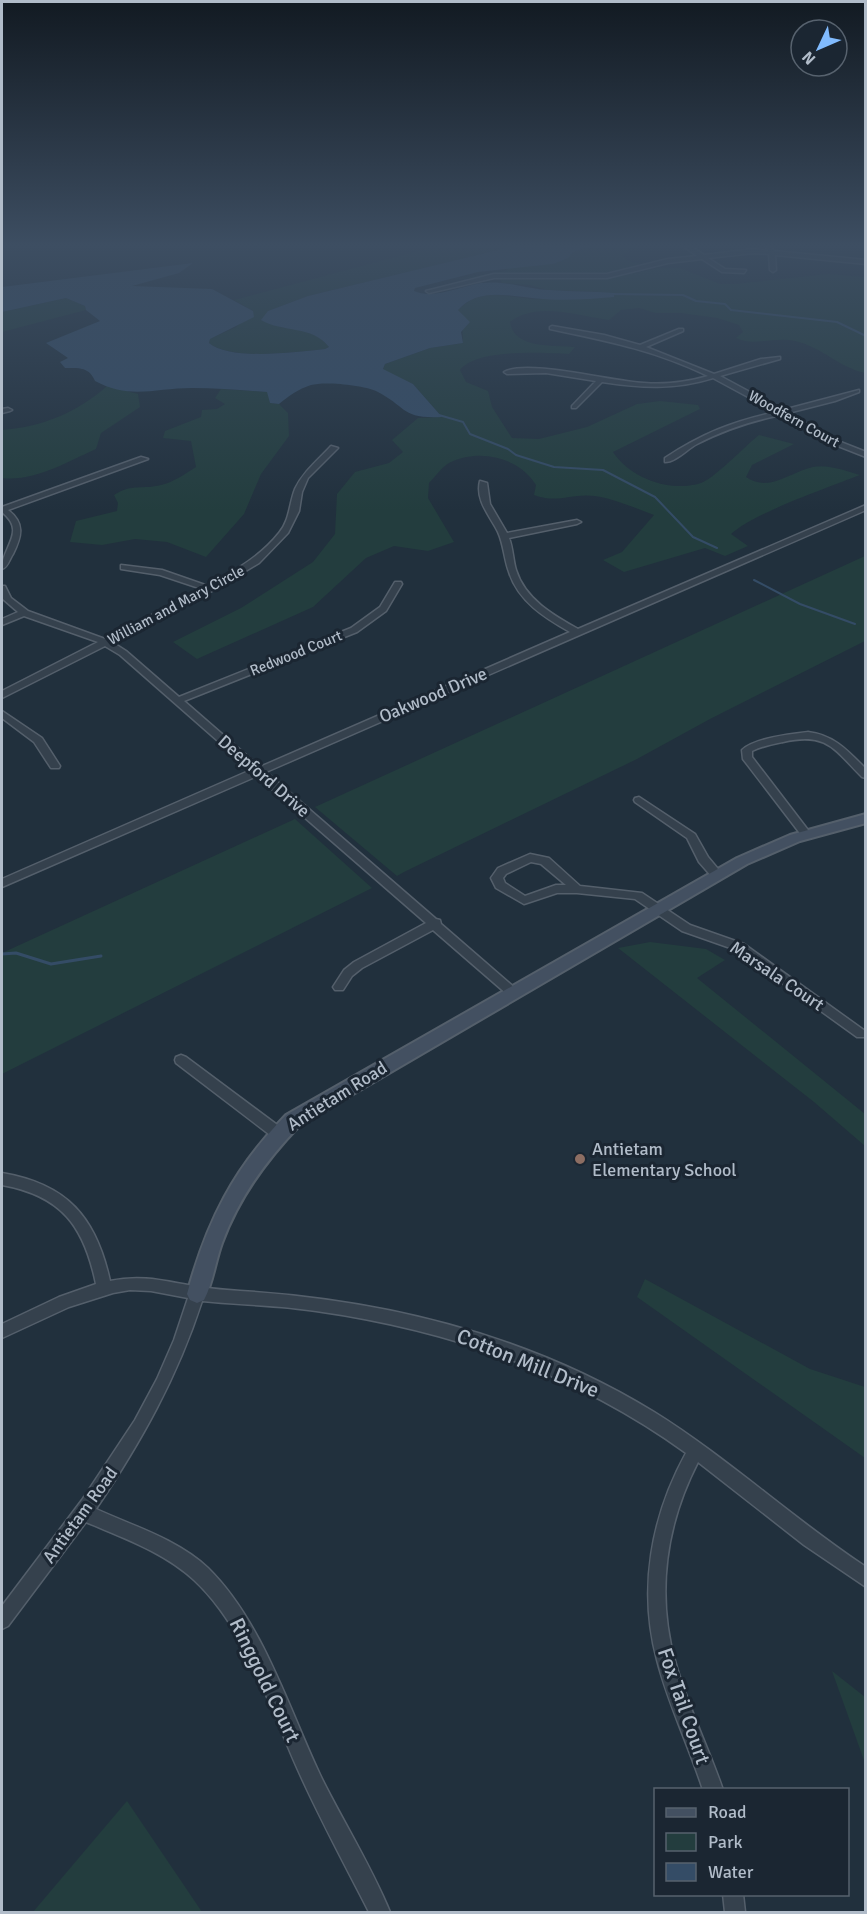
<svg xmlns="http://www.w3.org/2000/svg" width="867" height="1914" viewBox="0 0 867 1914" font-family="Signika,sans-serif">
  <rect width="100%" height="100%" fill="#21303d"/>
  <g fill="#233d3e">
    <path d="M448,243H527L308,296L268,311L280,327C297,329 318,332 329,347L325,349C297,352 231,361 209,343L210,339L236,327L253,311L234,300Z"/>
    <polygon points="591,243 642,243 622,256 628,261 642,264 599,275 511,273 452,280 505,271 510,267 553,264"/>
    <path d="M657,268H680L720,284H735L828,274L865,277V373C838,367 822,347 795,341C775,336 754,347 736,338L743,332L739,325L717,318L681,313H656L639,308L621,310L609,320C576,316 538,301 510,322C514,349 552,345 575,347L569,354C542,353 477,348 460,370L466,382L488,391L492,407L512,438L539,439L587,427L637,404L660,401L698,405L700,409L613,452C630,478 670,493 701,483C715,478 745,446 759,435L794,444L752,465L746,477C769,493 790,472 813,467C828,464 846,471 860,475C827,488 756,512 731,534L748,546L725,556L705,548L624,572L603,560L622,552L654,515C635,508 615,499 595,496C571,493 557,504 534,495L536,485C519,457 479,448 449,463C442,467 435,477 429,483L428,498L454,542L428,551L394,546L366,558L313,607L197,659L173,642L241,608L313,562L335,534L337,494L355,472L389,463L403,452L392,440L418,418L442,417L413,384L383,370L385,364L430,348L463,343L462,314L458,310C484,283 514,301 544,299C563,298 582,294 601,292L547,290L530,285L502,283L500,278C555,278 603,283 657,268Z"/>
    <polygon points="66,298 85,306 86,310 2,332 2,312"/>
    <path d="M107,386L138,394L140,407L101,433L96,449C67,462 34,482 2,478V430C41,427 77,413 107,386Z"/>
    <path d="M221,389L268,392L270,403L279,404L288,413L289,436L261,474L244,514L206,557L167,542L135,539L102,545L70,542L76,521L117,511L118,503L114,495C133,483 142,490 161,485C174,482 185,474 196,467L191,441L163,438L165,431L201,417L202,410L217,409L225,404L215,398Z"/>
    <polygon points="865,556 865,641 710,719 637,759 404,872 397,876 315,807"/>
    <polygon points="295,819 372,888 2,1074 2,953"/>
    <polygon points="650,942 706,949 725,960 697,978 865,1114 865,1146 814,1102 618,948"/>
    <polygon points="645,1279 810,1369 865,1387 865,1458 637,1297"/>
    <polygon points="832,1671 865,1697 865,1763"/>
    <polygon points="127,1801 202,1912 33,1912"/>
  </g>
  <path fill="#344c66" d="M527,243L592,245L573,252L568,258L553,264L478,272L415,288L414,291C434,300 461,286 481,283C507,280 526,289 550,290C571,292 593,291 614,293V297C591,299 567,301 543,299C515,298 480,285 458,310L470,322L461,332L463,343L430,348L385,364L383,369L413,384L442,417C400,419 408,407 376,391C363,385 324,381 311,385C298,389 289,396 279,404L270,403L267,392C242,390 217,388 192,388C155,388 130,400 95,381C89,367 80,368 65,368L60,362L68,358L46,343L100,321L86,310L85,306L66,298L2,312V287L193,263L179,273L132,286L212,289L253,311L254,317L210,339L209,343C230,361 297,352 325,349L329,347C312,325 283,333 261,320L268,311L308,296Z"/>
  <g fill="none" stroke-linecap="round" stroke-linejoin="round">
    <g stroke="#344c66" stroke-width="2">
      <polyline points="612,294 683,295 696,301 725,304 731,310 837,322 866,336"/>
      <polyline points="439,415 463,422 470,434 508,449 516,455 554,467 603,470 655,497 693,537 717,548"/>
      <polyline points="754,580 800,604 855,624"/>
    </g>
    <polyline stroke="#344c66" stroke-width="3" points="2,954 16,953 51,964 101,956"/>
    <defs>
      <g id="street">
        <polygon points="679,243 686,243 704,255 754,249 768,251 765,246 768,244 774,251 866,260 866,264 775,255 776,270 773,272 770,270 769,254 754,253 708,258 725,269 746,270 744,273 722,272 702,259 668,263 607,278 494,278 429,293 426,291 494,274 607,274 668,259 697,256"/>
        <path d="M552,326L604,335L640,345L679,329H683V331L646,347L714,374L761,359L780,357V359L720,376L783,410L859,390V392L835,401L788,413L838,441L866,452V457L833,444L781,415C751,421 724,430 697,444C687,449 676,462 665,462V458C701,434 733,421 776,412L713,378C675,390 641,388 602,382L576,408H572V406L596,381L546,373L507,374L504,372C528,359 613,382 644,383C666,385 687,382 708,376C654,350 607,341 550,329V327Z"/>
        <polygon points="8,408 12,410 10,411 2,413 2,409"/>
        <path d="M331,446L338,448L308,478L302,492L299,511L288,533L259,563L212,591L112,642L126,651L179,697L351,628L380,607L395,582H401L402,584L386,611L357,632L184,701L260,767L570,632C545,618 518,601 509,572C504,559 504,545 498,532C490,516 475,500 480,481L487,483L490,504L507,533L577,520L581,522L577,524L509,538C513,548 513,560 516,570C525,599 553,615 578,629L866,505V510L266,772L436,919L440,920L441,924L516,989L518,992L516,995H508L433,930L362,968L352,976L343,990H335L333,987L344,970L354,962L426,923L257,776L2,887V879L251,770L120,655L105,646L2,698V691L98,642L24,616L2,625V619L18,612L3,599L2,586H5L11,598L28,611L105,639L202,589L160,575L121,569V565L162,570L208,586C234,571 260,557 279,533C290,520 289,504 295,489C303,472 318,460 331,446Z"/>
        <path d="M141,457L148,459L8,510C25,523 22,536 13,554C9,560 8,567 2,569C2,546 27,532 2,512V507Z"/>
        <polygon points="2,711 42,738 60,766 59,768 51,768 34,742 2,718"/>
        <path d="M808,732C834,735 848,751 866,769V778L862,777C834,749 827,732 783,742C773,744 762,746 752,751V757L811,834L806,837L802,836L743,759L742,750C755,738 791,734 808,732Z"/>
        <polygon points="639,797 695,834 708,857 723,875 721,878 713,878 699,862 687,838 635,802 634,800 635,798"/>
        <path d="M530,854L549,858L580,886L642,893L690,925L744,944L865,1031L866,1037H857L736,950L682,931L635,899L577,893H557L524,904L496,888L491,878L498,868ZM531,862L541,864L566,885H556L525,896L505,883L503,878L506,874Z"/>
        <polygon points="181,1055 186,1057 284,1130 286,1134 284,1138 279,1139 274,1138 176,1063 175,1060 176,1057"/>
        <path d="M2,1173C67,1184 96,1217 110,1281C144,1274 167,1282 199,1287C213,1289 227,1290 240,1291C384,1300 529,1335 654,1412C728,1458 793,1519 866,1567V1587L804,1545L698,1462C666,1524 656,1593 675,1661C687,1705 708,1746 723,1790H703C689,1746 668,1704 657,1660C638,1589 651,1517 686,1453C576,1373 449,1330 316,1311C278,1305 240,1305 202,1301C177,1378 141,1442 96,1509C133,1526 177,1539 208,1568C263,1622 289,1710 322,1779C344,1823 371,1866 390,1912H369C345,1865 320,1819 298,1770C270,1708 245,1627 194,1580C164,1552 123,1538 86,1522L8,1626L2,1629V1606L82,1500L135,1420L157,1379L174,1340L188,1298L151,1291L130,1290L113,1293L69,1307L2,1338V1324L59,1297L96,1284C84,1226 62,1196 2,1185Z"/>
        <polygon points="723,1894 743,1894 745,1912 725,1912"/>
      </g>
      <path id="secondary" d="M866,814V823L800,841L747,864L300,1125C266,1160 239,1197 222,1243C215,1262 213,1283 204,1300L197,1303L190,1300L187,1294C207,1221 233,1169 286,1115L737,858L790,835Z"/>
    </defs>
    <use href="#street" stroke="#545f6b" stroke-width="3"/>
    <use href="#secondary" stroke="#545f6b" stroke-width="4"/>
    <use href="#street" fill="#35414d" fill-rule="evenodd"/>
    <use href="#secondary" fill="#435061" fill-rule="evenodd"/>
  </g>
  <linearGradient id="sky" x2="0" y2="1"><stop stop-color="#121a22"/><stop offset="0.48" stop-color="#3d4e62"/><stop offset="1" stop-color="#3d4e62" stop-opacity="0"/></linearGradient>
  <rect width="867" height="511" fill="url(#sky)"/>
  <circle fill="#8d6e63" stroke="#1b2632" stroke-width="2" cx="580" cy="1159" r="6"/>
  <g text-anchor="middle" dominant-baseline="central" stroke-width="6" stroke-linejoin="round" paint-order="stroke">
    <g font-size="15" fill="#b1bcc9" stroke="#1b2632">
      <text transform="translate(794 419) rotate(29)">Woodfern Court</text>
      <text transform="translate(176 605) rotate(-28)">William and Mary Circle</text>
      <text transform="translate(296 653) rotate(-22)">Redwood Court</text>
    </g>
    <g font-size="18" fill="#b1bcc9" stroke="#1b2632">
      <text transform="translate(433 695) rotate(-23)">Oakwood Drive</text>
      <text transform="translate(264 776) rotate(41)">Deepford Drive</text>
      <text transform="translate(777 976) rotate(34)">Marsala Court</text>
      <text transform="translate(337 1096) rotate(-32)">Antietam Road</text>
      <text transform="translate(80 1515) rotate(-54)">Antietam Road</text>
    </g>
    <g font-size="18" fill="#b1bcc9" stroke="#1b2632" text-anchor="start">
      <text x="592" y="1149">Antietam<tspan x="592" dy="21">Elementary School</tspan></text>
    </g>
    <g font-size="21" fill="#b1bcc9" stroke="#1b2632">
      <text transform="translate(528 1363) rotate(22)">Cotton Mill Drive</text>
      <text transform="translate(265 1680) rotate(64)">Ringgold Court</text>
      <text transform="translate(684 1706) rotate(71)">Fox Tail Court</text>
    </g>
  </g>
  <rect width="867" height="1914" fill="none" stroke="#b1bcc9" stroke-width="6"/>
  <rect x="654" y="1788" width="195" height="108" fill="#1b2632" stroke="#57626e" stroke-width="1.5"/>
  <rect x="666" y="1808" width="30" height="9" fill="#435061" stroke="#57626e" stroke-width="1.5"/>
  <text x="708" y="1818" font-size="18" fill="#b1bcc9">Road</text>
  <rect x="666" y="1833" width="30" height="18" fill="#233d3e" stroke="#57626e" stroke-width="1.5"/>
  <text x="708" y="1848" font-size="18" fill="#b1bcc9">Park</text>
  <rect x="666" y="1863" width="30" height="18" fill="#344c66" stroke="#57626e" stroke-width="1.5"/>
  <text x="708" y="1878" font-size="18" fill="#b1bcc9">Water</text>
  <g transform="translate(819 48) rotate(226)"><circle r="28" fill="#1b2632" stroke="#57626e" stroke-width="1.5"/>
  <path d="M0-4.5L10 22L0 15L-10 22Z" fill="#81bbfe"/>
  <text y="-9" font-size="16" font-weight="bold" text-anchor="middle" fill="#b1bcc9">N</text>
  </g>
</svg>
